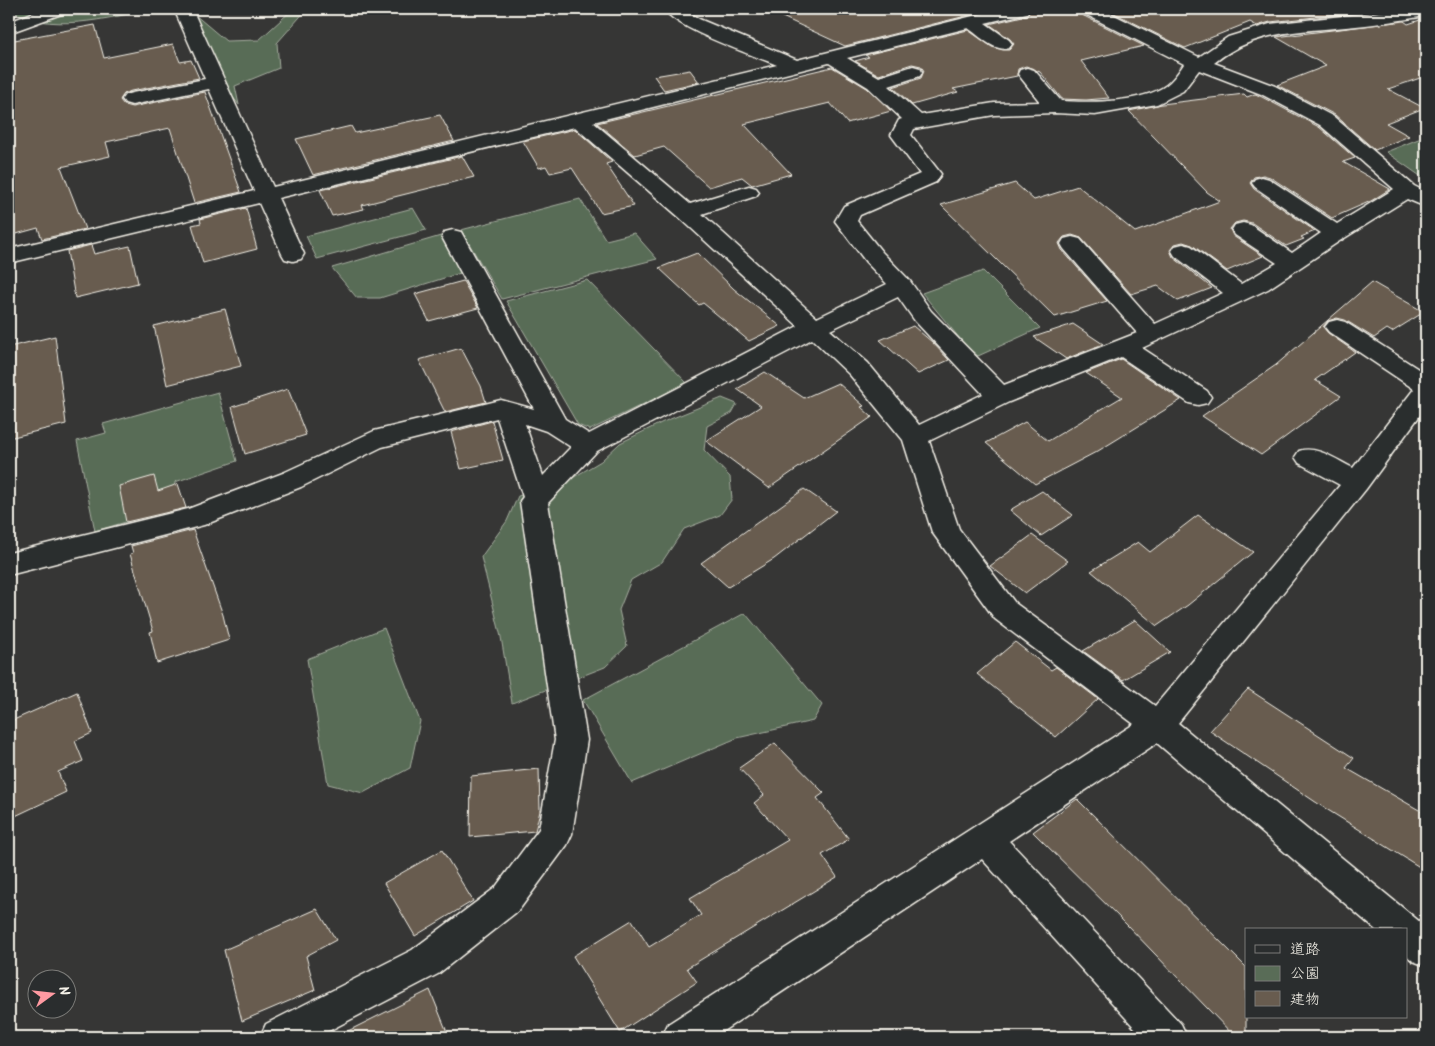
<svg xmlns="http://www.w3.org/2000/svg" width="1435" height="1046" viewBox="0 0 1435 1046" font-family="Kalam,'Klee One',sans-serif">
  <rect width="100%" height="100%" fill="#363635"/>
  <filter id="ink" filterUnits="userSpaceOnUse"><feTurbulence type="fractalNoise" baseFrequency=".02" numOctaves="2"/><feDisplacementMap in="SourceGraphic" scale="10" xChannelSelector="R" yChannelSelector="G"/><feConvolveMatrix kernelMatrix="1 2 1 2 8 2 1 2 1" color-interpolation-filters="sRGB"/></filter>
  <g filter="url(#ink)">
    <g fill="#596c57" stroke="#a6aea0">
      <path d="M10,9H150C111,18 44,35 10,9Z"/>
      <polygon points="188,9 226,41 259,40 293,9 307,9 277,43 279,68 235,86 239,105 209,66"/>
      <polygon points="1426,136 1426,180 1386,152"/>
      <polygon points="580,199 606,240 634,233 657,259 502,299 461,230"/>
      <polygon points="413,208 426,230 317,259 306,236"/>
      <polygon points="451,233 470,270 380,298 357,298 332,268"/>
      <polygon points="983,271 1040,328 978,356 966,346 922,293"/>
      <polygon points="587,280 687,383 590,430 578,425 506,301"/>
      <polygon points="218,392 237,461 175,482 174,508 95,531 77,441 106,433 103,424"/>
      <polygon points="722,398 737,404 732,413 707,426 704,450 730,477 732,499 720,515 684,529 662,562 631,580 619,610 627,646 605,667 512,703 501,637 481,557 507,521 518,496 559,486 601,461 620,443 663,422"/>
      <polygon points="745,613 822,705 813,721 737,738 632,783 583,700"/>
      <polygon points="384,628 420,721 410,768 363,793 328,784 307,659"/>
    </g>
    <g fill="#685c4f" stroke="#f4f1e8">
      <polygon points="765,9 994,9 845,46"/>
      <polygon points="1032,9 1078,9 1082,15 1144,46 1081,61 1109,98 1086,100 1062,99 1040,72 1026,66 1018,69 1017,76 953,89 958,92 912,105 893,87 921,78 924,71 921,66 912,64 879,75 855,61 869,57 865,55 968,30 992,47 1003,50 1009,50 1014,44 1010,39 989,24 1027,15"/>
      <polygon points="1106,9 1388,9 1270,22 1257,26 1250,22 1185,48"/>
      <polygon points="1426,18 1426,76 1388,89 1424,108 1386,123 1409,136 1375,150 1335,115 1277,85 1326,66 1276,37 1404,21 1408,24"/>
      <polygon points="95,25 104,58 173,44 180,62 191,60 199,78 131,91 124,94 120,100 124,105 132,107 205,92 241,192 194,203 170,128 106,142 110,156 61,167 85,229 42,239 38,228 9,236 9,41"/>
      <polygon points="832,67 867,88 891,111 847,123 830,103 744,124 791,174 752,185 742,177 709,187 664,147 635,155 597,123"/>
      <polygon points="690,70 699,82 664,90 654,76"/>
      <polygon points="1244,94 1247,97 1255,94 1260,96 1319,127 1355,158 1343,162 1390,189 1371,201 1332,218 1270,177 1263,175 1254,177 1250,183 1254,189 1315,231 1301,237 1304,239 1286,246 1252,223 1243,221 1235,223 1230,229 1233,236 1263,256 1227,271 1192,245 1183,242 1175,244 1170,250 1173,257 1212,288 1178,301 1158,286 1131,294 1081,238 1072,235 1064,237 1059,243 1062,250 1107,301 1055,317 941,205 1015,183 1034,200 1078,186 1135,232 1220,201 1207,192 1129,111 1162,104"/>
      <polygon points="440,115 454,141 313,175 296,139 351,126 355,133"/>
      <polygon points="575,129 612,162 606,164 634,206 601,213 572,168 550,173 546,166 539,168 523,141"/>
      <polygon points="462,156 474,177 362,205 364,209 332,216 320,190"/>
      <polygon points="246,208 257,249 203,263 192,225 201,223 200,219"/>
      <polygon points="91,245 94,254 130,246 138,283 75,298 67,251"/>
      <polygon points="697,253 734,289 780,326 749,341 703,303 699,305 659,268"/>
      <polygon points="463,281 478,308 429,321 415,294"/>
      <polygon points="1372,282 1424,312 1392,332 1387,329 1374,338 1345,320 1337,318 1328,321 1323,327 1328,333 1355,352 1315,380 1341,396 1261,455 1202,416 1276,365"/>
      <polygon points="225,309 241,366 167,385 154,326"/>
      <polygon points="1073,324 1103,344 1066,359 1034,337"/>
      <polygon points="913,326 932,342 949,360 918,374 880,340"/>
      <polygon points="55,336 66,424 9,438 9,347"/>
      <polygon points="461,348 481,386 486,402 445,412 419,360"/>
      <polygon points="1121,359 1181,400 1098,451 1035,484 986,443 1025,422 1048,441 1122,397 1086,373"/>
      <polygon points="765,372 804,398 838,383 864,406 861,407 872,417 769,488 706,441 761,406 737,389"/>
      <polygon points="288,389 306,435 245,454 232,407"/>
      <polygon points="492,421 503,460 461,469 451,432"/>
      <polygon points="154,476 158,491 178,484 186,508 126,522 119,486"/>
      <polygon points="804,489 836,511 774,559 728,587 701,563"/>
      <polygon points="1042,491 1073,515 1041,536 1010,510"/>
      <polygon points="1198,515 1253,552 1188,605 1157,626 1091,571 1138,542 1150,552"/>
      <polygon points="193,530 223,615 229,640 157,663 150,632 153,631 130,554 133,553 131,546"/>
      <polygon points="1032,535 1068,561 1025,593 990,566"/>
      <polygon points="1135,620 1170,652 1123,680 1083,651"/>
      <polygon points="1015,642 1051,670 1056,667 1098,699 1056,737 977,674"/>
      <polygon points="1248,689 1354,758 1346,768 1426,814 1426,871 1323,807 1210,731"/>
      <polygon points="77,692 92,733 75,741 83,761 58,772 66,792 9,819 9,722"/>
      <polygon points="775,743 824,793 817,798 849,839 822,855 837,877 687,968 697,982 620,1032 573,956 632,920 649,947 701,915 690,898 788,840 754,803 764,795 739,768"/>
      <polygon points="539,769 540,811 535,831 470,837 471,776"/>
      <polygon points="1077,799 1246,967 1246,1037 1235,1037 1127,925 1033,832"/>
      <polygon points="442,850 473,901 415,936 384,883"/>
      <polygon points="317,909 336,940 306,956 315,990 242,1021 224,950"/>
      <polygon points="430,990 449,1037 336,1037"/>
    </g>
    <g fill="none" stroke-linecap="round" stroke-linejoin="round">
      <defs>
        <g id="minor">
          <polygon points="43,9 67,9 64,13 9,33 9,22"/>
          <path d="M174,9H192L273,187L777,65C753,55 676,29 664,9H684L699,19L797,60L1001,9H1030L1027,13L985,23L1009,40L1012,44L1009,48C994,52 980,36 968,28L847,58L879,77L913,66L920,68L922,72L920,76L889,86L921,115L994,103L1040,102L1018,74L1020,70L1027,68L1034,70L1061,101C1089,103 1149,103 1170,82C1175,77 1180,70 1184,64L1083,13L1080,9H1102L1199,57L1228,37L1270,24L1406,9H1426V16C1399,20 1373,25 1346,27C1297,32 1255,30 1214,63L1275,86L1334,117L1414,186L1426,192V207L1407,199L1338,242L1268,289L1142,348L1207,391L1211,397L1207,403L1198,405L1189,403L1121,357L1009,402L929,441L959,529L1015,603L1155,706L1340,485L1299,463L1295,457L1299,451C1317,445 1336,460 1353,468L1414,389L1329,332L1325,327L1329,322L1337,320L1345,322L1426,374V407L1366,489L1178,723L1426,927V966L1413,961L1406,955V930H1376L1157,743L1009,841L1181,1024L1187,1037H1143L982,859L714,1037H662L668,1024L1134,724L995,619L932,532L903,440L850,375L812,339L597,451L548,503L587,740L572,834L567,845L519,910L438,974L317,1037H260L266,1024L412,950L495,888L539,829L555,740L520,501L523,497L497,418L382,447L301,487L204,525L9,575V553L188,509L283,473L374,431L501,400L534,409L442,237L445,232L453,230L461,232L565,419L589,434L798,326L679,217L575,127L278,198L304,254L301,259L293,261L285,259L282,254L259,203L9,263V249L254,191L209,89L132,105L125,103L122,99L125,95L132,93L205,79ZM829,63L868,87L902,119L899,120L891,135L920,174L844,206L835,221L866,262L887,284L817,318L702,214L756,196L759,192L756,188L749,186L690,204L593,122ZM1199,70L1261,94L1320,125L1394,189L1337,224L1269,179L1262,177L1255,179L1252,183L1255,187L1321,233L1292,253L1251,225L1243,223L1235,225L1232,230L1235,235L1277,263L1241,284L1191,246L1183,244L1175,246L1172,251L1175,256L1223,293L1155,324L1080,239L1072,237L1064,239L1061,244L1064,249L1137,333L1004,385L931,311L910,281L882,252L857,221L860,215L936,182L941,174L911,135L914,129L994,115L1055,113L1095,115L1157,104L1183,91ZM898,297L915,321L983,394L919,425L868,363L830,330ZM525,424L546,431L571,447L543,476Z"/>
        </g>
      </defs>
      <use href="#minor" stroke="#f4f1e8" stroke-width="3"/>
      <use href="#minor" fill="#2a2d2e" fill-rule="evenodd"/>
    </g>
  </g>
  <rect width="1435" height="1046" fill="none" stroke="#2a2d2e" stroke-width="30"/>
  <rect x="15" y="15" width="1405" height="1016" fill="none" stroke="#f4f1e8" stroke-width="2" filter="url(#ink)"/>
  <rect x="1245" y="928" width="162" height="90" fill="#2a2d2e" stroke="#7b7b78"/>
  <rect x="1255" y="945" width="25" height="8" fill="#2a2d2e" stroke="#7b7b78"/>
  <text x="1290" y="954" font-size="15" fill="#f4f1e8">道路</text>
  <rect x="1255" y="966" width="25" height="15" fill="#596c57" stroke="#7b7b78"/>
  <text x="1290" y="978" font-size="15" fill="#f4f1e8">公園</text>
  <rect x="1255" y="991" width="25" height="15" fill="#685c4f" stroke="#7b7b78"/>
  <text x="1290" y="1004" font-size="15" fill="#f4f1e8">建物</text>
  <g transform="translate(52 994) rotate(75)"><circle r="24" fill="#2a2d2e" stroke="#7b7b78"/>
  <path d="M0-4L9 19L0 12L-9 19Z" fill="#ff9aa2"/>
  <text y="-8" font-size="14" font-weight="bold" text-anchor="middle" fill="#f4f1e8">N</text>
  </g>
</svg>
